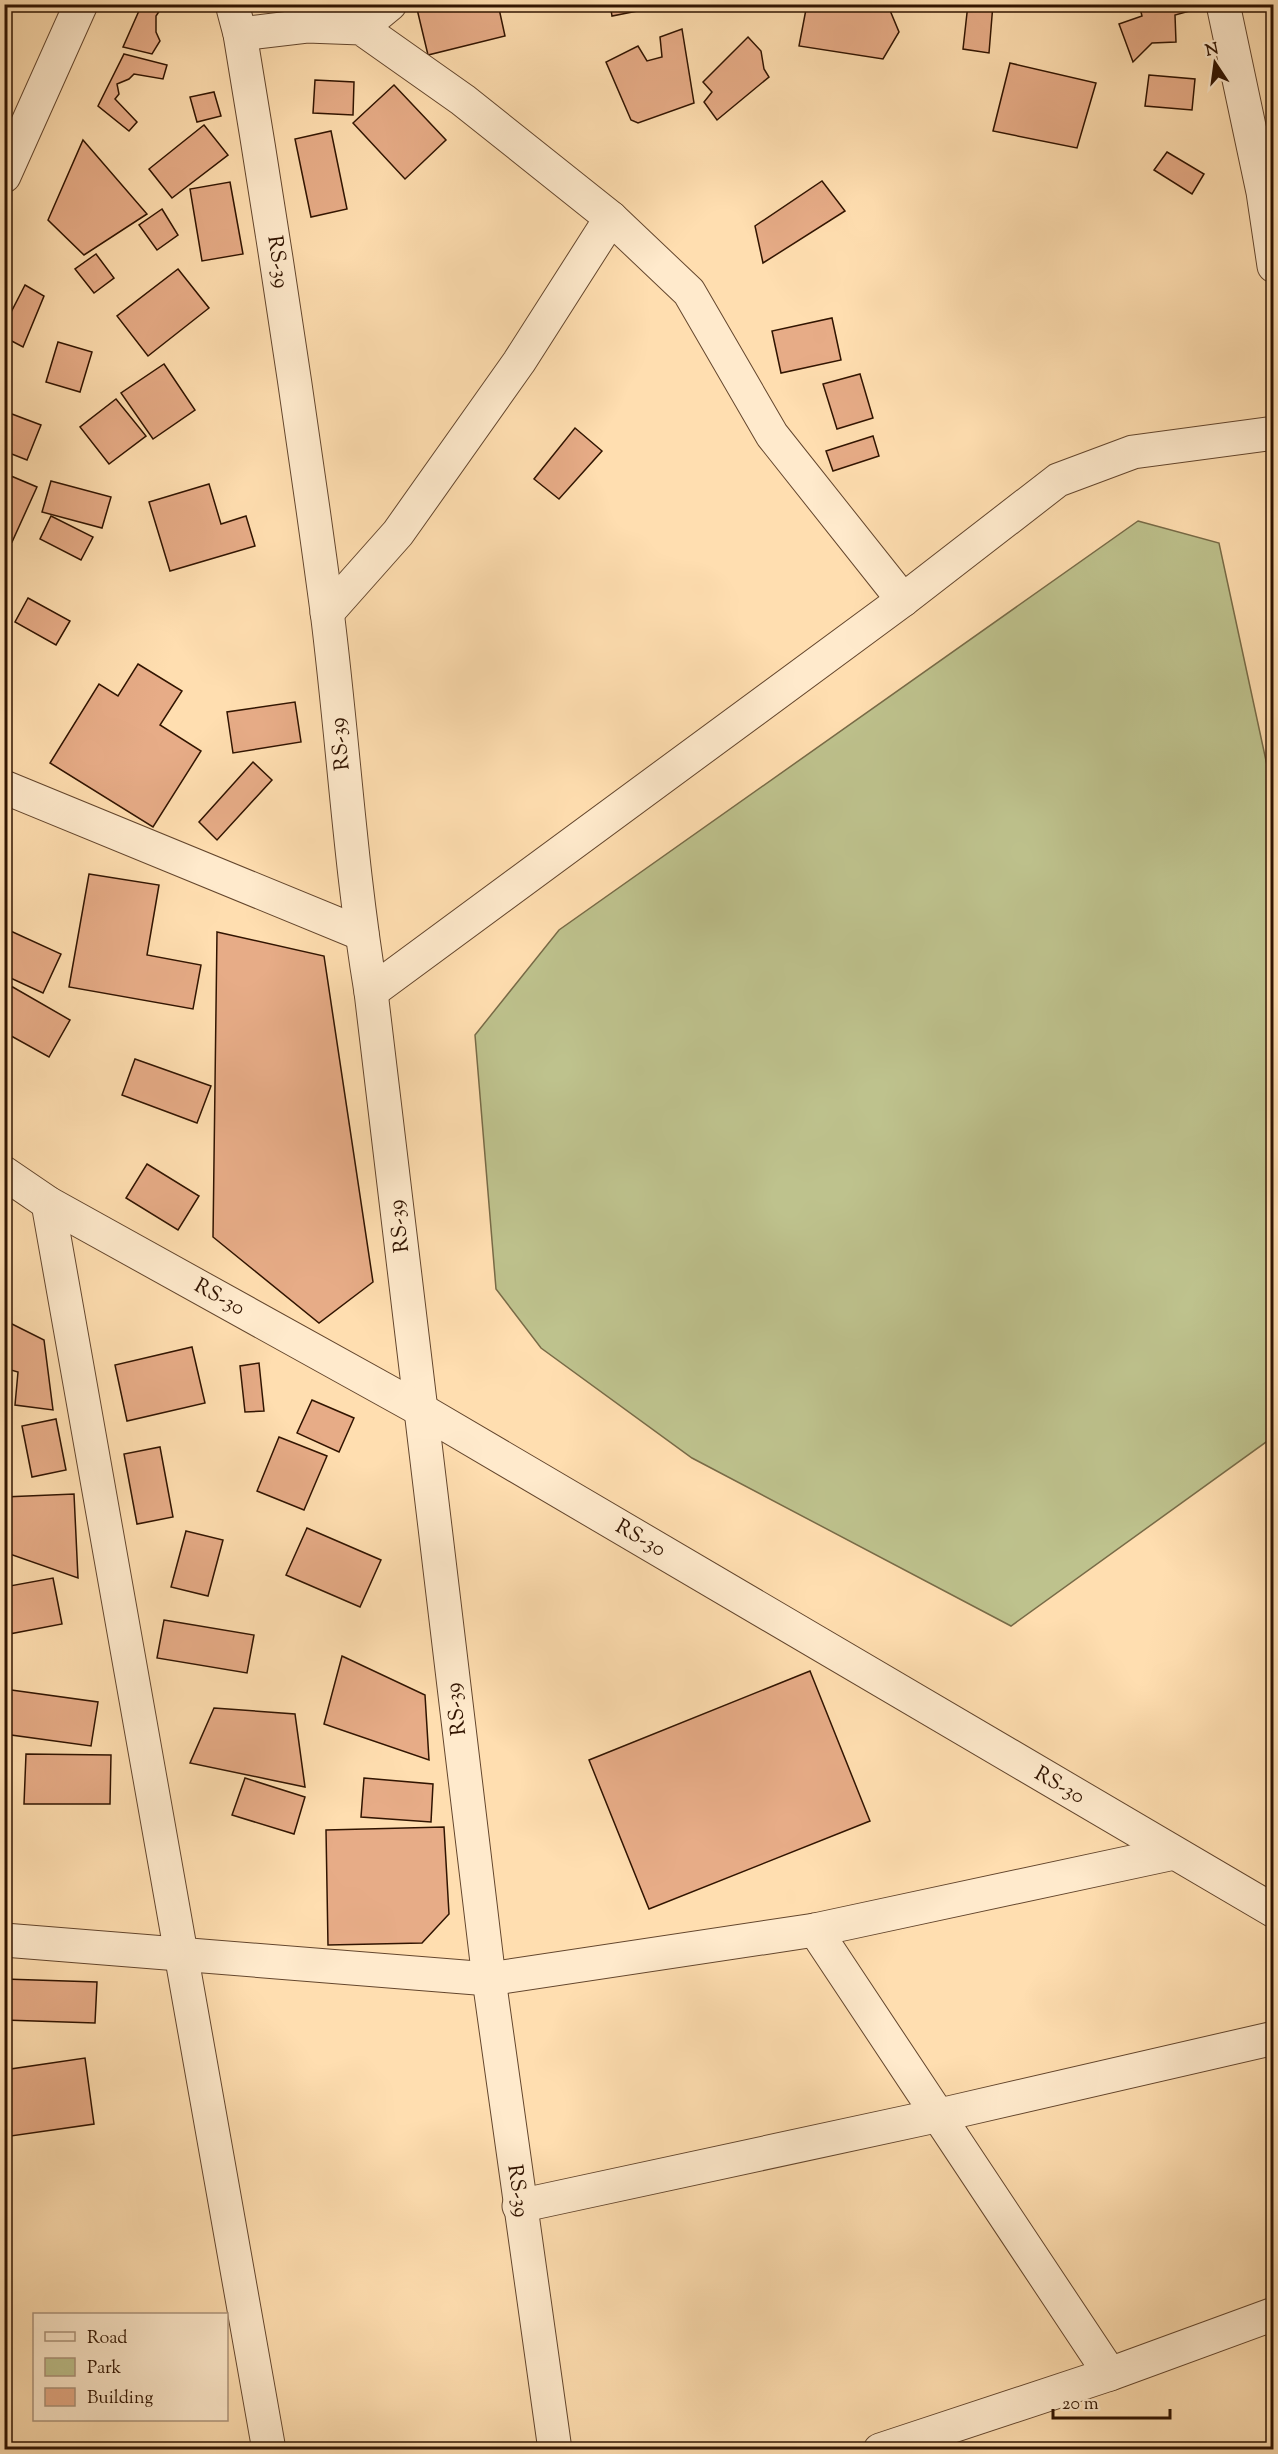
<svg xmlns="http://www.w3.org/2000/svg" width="1278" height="2454" viewBox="0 0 1278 2454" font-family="'Sorts Mill Goudy',serif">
  <rect width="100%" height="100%" fill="#ffdeb0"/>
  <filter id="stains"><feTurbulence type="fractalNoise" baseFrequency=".00333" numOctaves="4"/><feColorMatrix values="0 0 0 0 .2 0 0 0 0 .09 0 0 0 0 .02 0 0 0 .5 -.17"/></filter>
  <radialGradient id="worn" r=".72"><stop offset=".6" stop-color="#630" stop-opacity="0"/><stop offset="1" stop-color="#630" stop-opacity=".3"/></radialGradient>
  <polygon fill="#bec28d" stroke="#786b47" stroke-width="1.5" points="1138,521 1219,543 1273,793 1273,1437 1011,1626 692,1458 541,1348 496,1289 475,1035 559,930"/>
  <g fill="#e7ac87" stroke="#311401" stroke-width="1.5">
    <polygon points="142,4 187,4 186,8 176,5 162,7 156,16 156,32 160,41 152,54 123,47"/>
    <polygon points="346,4 362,4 352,12"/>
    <polygon points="434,4 498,4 505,36 428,55 417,9"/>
    <polygon points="610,4 668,4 668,5 612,16"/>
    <polygon points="807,4 889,8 899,32 883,59 799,46"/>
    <polygon points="968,4 993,4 989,53 963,49"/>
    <polygon points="1139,4 1208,4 1208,6 1175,15 1176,42 1152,43 1133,62 1119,24 1142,16"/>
    <polygon points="682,29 694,103 638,123 631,120 606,62 638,46 647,61 662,57 660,37"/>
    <polygon points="748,37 761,51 764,69 769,77 717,120 704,102 712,92 703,82"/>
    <polygon points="124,54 167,65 163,79 134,74 129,79 117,84 119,94 115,99 137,122 129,131 98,106"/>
    <polygon points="1010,63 1096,83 1077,148 993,131"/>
    <polygon points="1149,75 1195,79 1192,110 1145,106"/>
    <polygon points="315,80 354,82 353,115 313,113"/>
    <polygon points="394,85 446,140 405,179 353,123"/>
    <polygon points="214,92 221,116 197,122 190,97"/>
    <polygon points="204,125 228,155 172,198 149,169"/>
    <polygon points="331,131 347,209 311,217 295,139"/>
    <polygon points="83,140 147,214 84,255 48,220"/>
    <polygon points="1167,152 1204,174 1192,194 1154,170"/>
    <polygon points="822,181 845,211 763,263 755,226"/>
    <polygon points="230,182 243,254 202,261 190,189"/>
    <polygon points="162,209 178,235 157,250 139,225"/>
    <polygon points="96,254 114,278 94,293 75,269"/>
    <polygon points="178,269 209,308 148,356 117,316"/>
    <polygon points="25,285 44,296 23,347 4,337 4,326"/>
    <polygon points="832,318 841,360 781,373 772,331"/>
    <polygon points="58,342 92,352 80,392 46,382"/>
    <polygon points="164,364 195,410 153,439 121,393"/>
    <polygon points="860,374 873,418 837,429 823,384"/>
    <polygon points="116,399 146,436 109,464 80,427"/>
    <polygon points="4,411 41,425 27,460 4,451"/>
    <polygon points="575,428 602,451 559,499 534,479"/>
    <polygon points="873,436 879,456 833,471 826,451"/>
    <polygon points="4,473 37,487 12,542 4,539"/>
    <polygon points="51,481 111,497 102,528 42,512"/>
    <polygon points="209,484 221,524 246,516 255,546 170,571 149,502"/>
    <polygon points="51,516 93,537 81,560 40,539"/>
    <polygon points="28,598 70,621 56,645 15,622"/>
    <polygon points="138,664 182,691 160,725 201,751 153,827 50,763 99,684 118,696"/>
    <polygon points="295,702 301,742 233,753 227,712"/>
    <polygon points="253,762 272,780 217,840 199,822"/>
    <polygon points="89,874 159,885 147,955 201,965 193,1009 69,987"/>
    <polygon points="4,928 61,954 43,993 4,975"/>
    <polygon points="217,932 324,956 373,1282 319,1323 213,1237"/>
    <polygon points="4,982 70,1020 49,1057 4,1032"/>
    <polygon points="135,1059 211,1086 197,1123 122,1095"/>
    <polygon points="147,1164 199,1196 178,1230 126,1198"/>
    <polygon points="4,1320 44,1340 53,1410 15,1405 18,1372 4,1368"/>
    <polygon points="192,1347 205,1403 127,1421 115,1365"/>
    <polygon points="259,1363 264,1411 245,1412 240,1366"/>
    <polygon points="312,1400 354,1418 339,1452 297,1433"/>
    <polygon points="56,1419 66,1470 32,1477 22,1426"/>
    <polygon points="279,1437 327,1456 304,1510 257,1491"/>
    <polygon points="160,1447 173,1517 137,1524 124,1454"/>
    <polygon points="74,1494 78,1578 4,1552 4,1497"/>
    <polygon points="307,1528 381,1560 360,1607 286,1575"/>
    <polygon points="186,1531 223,1540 208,1596 171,1587"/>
    <polygon points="53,1578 62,1624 4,1635 4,1587"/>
    <polygon points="164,1620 254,1635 247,1673 157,1658"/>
    <polygon points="342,1656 425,1695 429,1760 324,1724"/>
    <polygon points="810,1671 870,1821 649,1909 589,1760"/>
    <polygon points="4,1689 98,1702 91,1746 4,1734"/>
    <polygon points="214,1708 295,1714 305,1787 190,1763"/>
    <polygon points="26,1754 111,1755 110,1804 24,1804"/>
    <polygon points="245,1778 305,1797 294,1834 232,1815"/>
    <polygon points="364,1778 433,1784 431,1822 361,1817"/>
    <polygon points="444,1827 449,1914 422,1943 328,1945 326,1830"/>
    <polygon points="4,1979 97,1982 95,2023 4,2020"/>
    <polygon points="85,2058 94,2124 4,2137 4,2070"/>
  </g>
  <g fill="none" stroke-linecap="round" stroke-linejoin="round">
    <defs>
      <g id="minor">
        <path d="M232,4L240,34C272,226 301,418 327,611C343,738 350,866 371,992L489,1979L555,2450"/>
        <polyline points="1223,4 1263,192 1274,266"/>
        <polyline points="361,28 390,4"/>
        <polyline points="240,34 307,26 361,28 463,100 611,218 689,292 772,435 903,600"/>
        <polyline points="327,613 398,533 519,362 611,218"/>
        <polyline points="4,787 362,934"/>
        <polyline points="371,992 903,600 1058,480 1133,452 1274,433"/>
        <polyline points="48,1203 269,2450"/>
        <polyline points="815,1930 1110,2374"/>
        <polyline points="4,1940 489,1979 815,1930 1174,1853"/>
        <polyline points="519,2206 940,2115 1274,2038"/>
      </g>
      <g id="tertiary">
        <polyline points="4,176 81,4"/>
        <polyline points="4,1173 48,1203 423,1411 1274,1911"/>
        <polyline points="880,2450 1110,2374 1274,2314"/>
      </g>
    </defs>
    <use href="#minor" stroke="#64462d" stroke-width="35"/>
    <use href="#tertiary" stroke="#64462d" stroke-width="35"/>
    <use href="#minor" stroke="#ffeacc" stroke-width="33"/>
    <use href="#tertiary" stroke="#ffeacc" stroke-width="33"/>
  </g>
  <g text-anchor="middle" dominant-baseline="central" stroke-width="6" stroke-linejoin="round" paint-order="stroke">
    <g font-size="21" fill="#311401" stroke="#ffeacc">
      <text transform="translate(277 262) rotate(82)">RS-39</text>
      <text transform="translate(341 744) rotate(-96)">RS-39</text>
      <text transform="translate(400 1226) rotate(-97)">RS-39</text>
      <text transform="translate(219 1298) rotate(29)">RS-30</text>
      <text transform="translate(640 1539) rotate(30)">RS-30</text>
      <text transform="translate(457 1709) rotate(-97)">RS-39</text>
      <text transform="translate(1059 1786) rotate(30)">RS-30</text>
      <text transform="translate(517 2191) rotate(82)">RS-39</text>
    </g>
  </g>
  <rect width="1278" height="2454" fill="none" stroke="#ffdeb0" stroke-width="24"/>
  <rect x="6" y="6" width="1266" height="2442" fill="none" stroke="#311401" stroke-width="3"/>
  <rect x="12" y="12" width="1254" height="2430" fill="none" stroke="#311401" stroke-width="1.5"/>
  <rect x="33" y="2313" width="195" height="108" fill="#ffeacc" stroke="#ad947b" stroke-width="1.5"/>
  <rect x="45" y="2332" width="30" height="9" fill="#ffeacc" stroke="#ad947b" stroke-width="1.5"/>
  <text x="87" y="2343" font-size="18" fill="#311401">Road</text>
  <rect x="45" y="2358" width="30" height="18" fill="#bec28d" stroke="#ad947b" stroke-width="1.5"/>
  <text x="87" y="2373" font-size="18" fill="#311401">Park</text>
  <rect x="45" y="2388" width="30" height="18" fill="#e7ac87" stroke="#ad947b" stroke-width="1.5"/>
  <text x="87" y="2403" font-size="18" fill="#311401">Building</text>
  <g transform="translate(1215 63) rotate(347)" stroke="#ffeacc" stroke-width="4.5" paint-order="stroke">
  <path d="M0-4.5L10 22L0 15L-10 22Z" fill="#311401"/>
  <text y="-9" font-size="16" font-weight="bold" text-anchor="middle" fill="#311401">N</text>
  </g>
  <path d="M1053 2409v9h117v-9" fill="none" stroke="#311401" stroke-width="3"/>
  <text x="1062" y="2409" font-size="18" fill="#311401" stroke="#ffeacc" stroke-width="4.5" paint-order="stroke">20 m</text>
  <rect width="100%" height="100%" filter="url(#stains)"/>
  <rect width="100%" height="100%" fill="url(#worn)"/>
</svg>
